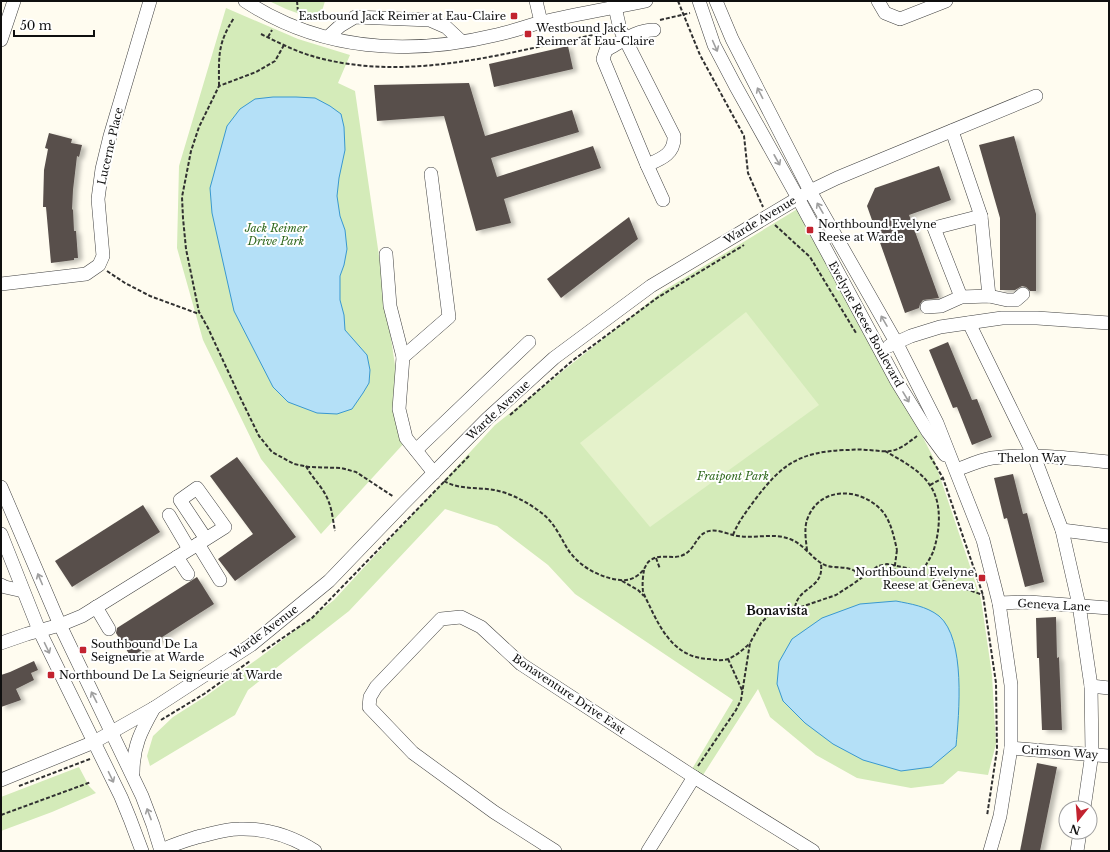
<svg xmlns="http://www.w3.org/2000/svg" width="1110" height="852" viewBox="0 0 1110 852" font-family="'Libre Baskerville',serif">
  <defs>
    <filter id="shadow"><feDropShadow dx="4.5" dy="2.5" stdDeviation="2" flood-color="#0004"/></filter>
  </defs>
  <rect width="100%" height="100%" fill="#fffcf0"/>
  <g fill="#d4ebb9">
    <polygon points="269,1 325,1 319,21 286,9"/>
    <polygon points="226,8 298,39 350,55 338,83 355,91 406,441 321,534 261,459 203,340 177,248 179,166"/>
    <polygon points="804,205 934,459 981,599 992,675 996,744 988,775 958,771 943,784 911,788 857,778 816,755 770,717 758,689 703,775 692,769 733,700 575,594 548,565 497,526 445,509 349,611 248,690 235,715 150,766 147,756 153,736 173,717 206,696 267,652 334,600 495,425 663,291"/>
    <polygon points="79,767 89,786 96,793 52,812 1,831 1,797"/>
  </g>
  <polygon fill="#e5f2cb" points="746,312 819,405 650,527 580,443"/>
  <g fill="#b4e0f7" stroke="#3998d0">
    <polygon points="273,97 296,97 315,98 330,106 341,114 344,127 345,150 339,178 337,196 340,216 345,230 347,249 344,265 340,276 340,300 344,315 345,330 367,355 370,370 369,383 363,393 352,409 337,414 317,413 288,402 273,387 234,311 212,213 210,188 227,126 240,109 255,99"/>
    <path d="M896,601C911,604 926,606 939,616C966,639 959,714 956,746L931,767L901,771L863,760L833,744L805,723L783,701L777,684L779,662L792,639L822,618L860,604Z"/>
  </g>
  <g fill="#584f4b" filter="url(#shadow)">
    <polygon points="568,46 573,69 494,87 489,64"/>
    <polygon points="469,83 485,136 572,110 579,132 491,158 497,177 593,146 601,168 504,199 511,223 476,231 444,116 377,121 374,85"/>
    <polygon points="49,133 72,139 71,143 82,145 79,157 77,156 73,190 72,210 73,209 74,231 76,231 78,258 74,258 74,260 51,263 46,207 43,207 44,170 48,149 45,148"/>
    <polygon points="1014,136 1036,214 1036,291 1030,291 1026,287 1022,286 1015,290 1000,290 1000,218 979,145"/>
    <polygon points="939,166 951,200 909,215 939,298 923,300 920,304 919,308 905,313 867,206 875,188"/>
    <polygon points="629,217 638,239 561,298 547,279"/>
    <polygon points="948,342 972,400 977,399 992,437 972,445 957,407 953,408 929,350"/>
    <polygon points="237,457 296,537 235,581 218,559 253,534 210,476"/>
    <polygon points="1013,474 1023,514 1027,513 1044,582 1025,587 1007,518 1004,519 994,478"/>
    <polygon points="143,505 160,532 72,587 55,561"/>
    <polygon points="197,577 214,604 131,657 116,633 117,628"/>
    <polygon points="1056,617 1057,658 1059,657 1062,730 1042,730 1039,658 1037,658 1036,618"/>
    <polygon points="34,661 38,670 31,673 34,680 16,689 21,700 1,707 1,675 10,672"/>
    <polygon points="1037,763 1057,767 1055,777 1040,851 1020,851"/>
  </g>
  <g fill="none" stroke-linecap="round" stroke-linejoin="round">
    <defs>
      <g id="minor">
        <path d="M245,1C321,51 409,56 496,35C511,32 527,26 542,22C577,14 612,8 646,1"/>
        <polyline points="536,1 541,22"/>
        <polyline points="699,1 714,45 735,85 798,198 896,380 928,432 945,455"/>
        <polyline points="716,1 732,39 810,191 896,342 937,423 983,540 999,603 1011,685 1011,748 1000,816 990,851"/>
        <polyline points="878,1 885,13 900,19 946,1"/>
        <path d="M615,7L620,29L625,39L674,136C675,154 661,159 647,165L603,59L606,50C621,42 636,30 654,30"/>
        <polyline points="328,37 340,26 355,17 430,20 446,27 461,41"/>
        <polyline points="1,40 14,1"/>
        <polyline points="952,131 981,216 989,296"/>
        <polyline points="647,165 663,200"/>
        <polyline points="431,174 449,317 403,357 399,409 406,438 434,473"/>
        <polyline points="386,254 390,306 403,357"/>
        <polyline points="1,284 86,274 99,265 103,256 98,199 102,169 110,136 150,1"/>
        <polyline points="961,297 934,228 981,216"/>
        <polyline points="927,307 941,306 961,297 989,296 1007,300 1016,300 1023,294"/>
        <polyline points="969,323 1034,456 1062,530 1079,605 1091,686 1092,753 1084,808"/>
        <polyline points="889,346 911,336 940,327 1002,318 1037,318 1109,323"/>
        <polyline points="416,450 529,342"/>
        <path d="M956,470C967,466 980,460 992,458C1030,453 1071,458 1109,462"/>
        <polyline points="1,487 60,625 142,796 153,825 161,851"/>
        <polyline points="169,515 189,549"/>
        <polyline points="1062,530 1109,536"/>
        <polyline points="1,534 39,630 121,797 130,819 142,851"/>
        <polyline points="198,544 220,580"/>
        <polyline points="177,557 188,574"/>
        <polyline points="1,585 5,587 23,591"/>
        <polyline points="999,603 1029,602 1109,608"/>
        <polyline points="96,607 109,629"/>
        <polyline points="1,643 27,634 60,625 82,616 206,539 225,527 197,488 180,500 206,539"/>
        <polyline points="1091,686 1109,688"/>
        <polyline points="1011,748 1109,756"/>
        <path d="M133,773C133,746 141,731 154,708"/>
        <polyline points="1,780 94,742 154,708 251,645 329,581 403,504 487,419 554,358 651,286 810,191 837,178 1036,96"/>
        <path d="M160,851C171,845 185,841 197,837C211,834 225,829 239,829C266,828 293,837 315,851"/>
        <polyline points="555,851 494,812 413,753 369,707 370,697 376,687 441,619 461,617 481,627 521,664 694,777 813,851"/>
        <polyline points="648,851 694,777"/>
        <polyline points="1077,851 1080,832"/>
      </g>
    </defs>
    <use href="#minor" stroke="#424242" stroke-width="14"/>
    <g stroke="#313131" stroke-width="2" stroke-dasharray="4 2" stroke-linecap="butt">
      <polyline points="297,1 298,12"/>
      <polyline points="678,1 700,55 744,136 748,173 763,207"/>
      <polyline points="660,20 690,13"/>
      <path d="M261,34C281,44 301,54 323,59C418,82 515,50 608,32"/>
      <polyline points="268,37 272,30"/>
      <polyline points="284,45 275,61 256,72 219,86 199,127 191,151 182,197 183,218 186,249 199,312 208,328 239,395 259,436 272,452 294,464 309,467 341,468 356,472 394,497"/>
      <path d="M219,86C219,57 217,44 234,18"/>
      <polyline points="775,225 810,257 856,333"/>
      <polyline points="107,271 125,283 150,296 199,314"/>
      <polyline points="510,415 572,361 657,298 744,245"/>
      <path d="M885,451C900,460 919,469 929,484C943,502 940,532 933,552C930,559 925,566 921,573"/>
      <polyline points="930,456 943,478 983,595 996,683 997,750 987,816"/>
      <path d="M306,466C312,478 323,487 328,500C332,509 333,521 335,531"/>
      <path d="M444,481C460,490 477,487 494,490C511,493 529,503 543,514C554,523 560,536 567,548C578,566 600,578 620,580C630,581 638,577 644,569C646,566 647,562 651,560C660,553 673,560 683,555C694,551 696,536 706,532C715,528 725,533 733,535C751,540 772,532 790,539C803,544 810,556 821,563C834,572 853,561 861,579"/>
      <polyline points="930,485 943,478"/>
      <path d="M733,535C738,522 746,512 754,501C781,465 798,452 845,450C852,450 859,449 866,450C874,450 883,452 890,451C900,450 909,442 917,436"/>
      <path d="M807,550C806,541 804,529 807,520C819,485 862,487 883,512C891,522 894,537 897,550"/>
      <polyline points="656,558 660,569"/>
      <path d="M644,570C643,576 642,584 643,591C645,598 649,604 652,611C664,636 679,658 709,659C715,660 722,661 728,659C736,656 744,649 750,643"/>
      <polyline points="622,581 638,590 644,596"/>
      <path d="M795,607C799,586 824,589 821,564"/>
      <polyline points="262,652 312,618 469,456"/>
      <polyline points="728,659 742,690"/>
      <polyline points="161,720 204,694 250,661"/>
      <polyline points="698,766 736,710 741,700 750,643 761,623 772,612 779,609 801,607 836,595 853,584 878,566 887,564 907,568 983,595"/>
      <polyline points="19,786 90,759"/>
      <polyline points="1,815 91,782"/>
    </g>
    <use href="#minor" stroke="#fff" stroke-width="13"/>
    <polyline stroke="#313131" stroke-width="2" stroke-dasharray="4 2" stroke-linecap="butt" points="894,572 897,550"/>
  </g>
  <defs><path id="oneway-shaft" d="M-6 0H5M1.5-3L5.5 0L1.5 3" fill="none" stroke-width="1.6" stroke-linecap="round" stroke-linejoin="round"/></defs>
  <g stroke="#9f9f9f">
    <use href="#oneway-shaft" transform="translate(715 46) rotate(66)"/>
    <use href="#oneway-shaft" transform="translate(760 93) rotate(-117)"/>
    <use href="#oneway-shaft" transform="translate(777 160) rotate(61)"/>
    <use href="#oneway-shaft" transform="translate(820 208) rotate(-120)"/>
    <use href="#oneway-shaft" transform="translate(884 321) rotate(-120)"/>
    <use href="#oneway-shaft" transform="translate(906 397) rotate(59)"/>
    <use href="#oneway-shaft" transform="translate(40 579) rotate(-113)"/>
    <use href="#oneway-shaft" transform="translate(47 648) rotate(64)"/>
    <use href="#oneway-shaft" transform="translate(94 697) rotate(-117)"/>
    <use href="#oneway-shaft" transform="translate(111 777) rotate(64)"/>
    <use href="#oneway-shaft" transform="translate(149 814) rotate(-111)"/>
  </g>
  <g fill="#c2232f" stroke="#fff" stroke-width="1.5">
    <rect x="510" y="12" width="8" height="8" rx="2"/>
    <rect x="524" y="30" width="8" height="8" rx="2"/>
    <rect x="806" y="226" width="8" height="8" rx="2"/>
    <rect x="978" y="574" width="8" height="8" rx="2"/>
    <rect x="79" y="646" width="8" height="8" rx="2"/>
    <rect x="47" y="671" width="8" height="8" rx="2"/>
  </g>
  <g text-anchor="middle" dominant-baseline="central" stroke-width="4" stroke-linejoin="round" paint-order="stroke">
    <g font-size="11" fill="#0f0f0f" stroke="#fff" text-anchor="start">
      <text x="506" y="16" text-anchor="end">Eastbound Jack Reimer at Eau-Claire</text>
      <text x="536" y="28">Westbound Jack<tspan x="536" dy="13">Reimer at Eau-Claire</tspan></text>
      <text x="818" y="224">Northbound Evelyne<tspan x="818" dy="13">Reese at Warde</tspan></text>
      <text x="974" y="572" text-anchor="end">Northbound Evelyne<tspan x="974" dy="13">Reese at Geneva</tspan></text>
      <text x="91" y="644">Southbound De La<tspan x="91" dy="13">Seigneurie at Warde</tspan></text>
      <text x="59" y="675">Northbound De La Seigneurie at Warde</text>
    </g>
    <g font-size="11" fill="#0f0f0f" stroke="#fff">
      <text transform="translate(110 146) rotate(-77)">Lucerne Place</text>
      <text transform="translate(760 220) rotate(-31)">Warde Avenue</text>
      <text transform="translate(866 324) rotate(61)">Evelyne Reese Boulevard</text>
      <text transform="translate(498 410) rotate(-43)">Warde Avenue</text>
      <text x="1032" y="458">Thelon Way</text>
      <text transform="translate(1054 605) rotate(3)">Geneva Lane</text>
      <text transform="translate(264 632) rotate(-37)">Warde Avenue</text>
      <text transform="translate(569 694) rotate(34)">Bonaventure Drive East</text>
      <text transform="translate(1060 752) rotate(4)">Crimson Way</text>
    </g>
    <g font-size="11" font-style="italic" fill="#2f681d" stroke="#fff">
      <text x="276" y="228">Jack Reimer<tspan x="276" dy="13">Drive Park</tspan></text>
      <text x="733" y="476">Fraipont Park</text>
    </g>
    <g font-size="12" font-weight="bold" fill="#0f0f0f" stroke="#fff">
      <text x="777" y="610">Bonavista</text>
    </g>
  </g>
  <rect width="1110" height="852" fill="none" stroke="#0f0f0f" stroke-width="4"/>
  <g transform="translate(1078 820) rotate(197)"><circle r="19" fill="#ffffff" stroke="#9f9f9f"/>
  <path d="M0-3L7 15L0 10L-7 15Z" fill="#c2232f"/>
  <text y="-6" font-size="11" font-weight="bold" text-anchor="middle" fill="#0f0f0f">N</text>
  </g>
  <path d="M14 30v6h80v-6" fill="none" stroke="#0f0f0f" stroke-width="2"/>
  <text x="20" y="30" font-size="12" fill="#0f0f0f" stroke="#ffffff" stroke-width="3" paint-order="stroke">50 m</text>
</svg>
